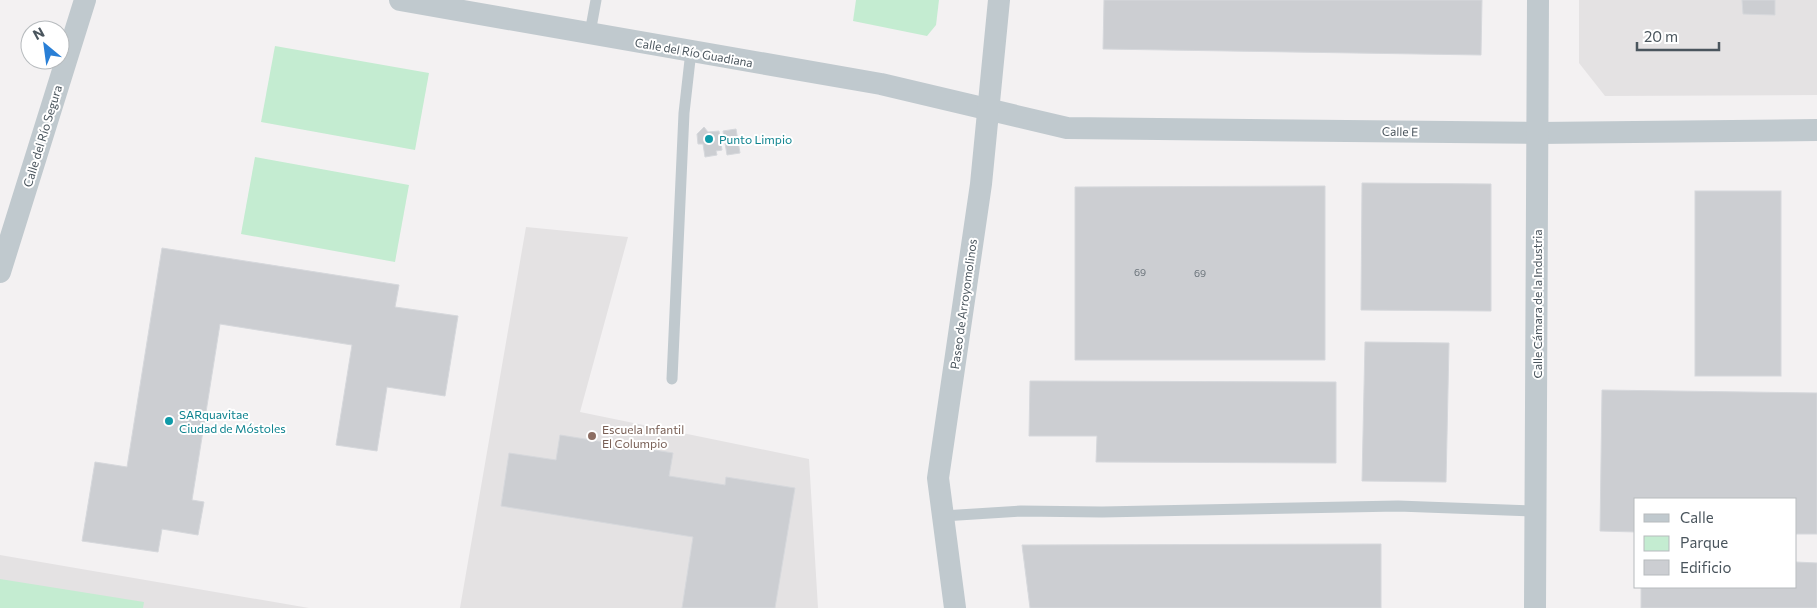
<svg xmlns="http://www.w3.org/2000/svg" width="1817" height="608" viewBox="0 0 1817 608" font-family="Commissioner,sans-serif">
  <rect width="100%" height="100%" fill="#f3f1f2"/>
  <g fill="#e4e2e3">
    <polygon points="1579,0 1817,0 1817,95 1605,96 1579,63"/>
    <polygon points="526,227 628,237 580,412 809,459 818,608 460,608"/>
    <polygon points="0,555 309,608 0,608"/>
  </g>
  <g fill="#c4ecd1">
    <polygon points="856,0 939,0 936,25 927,36 853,21"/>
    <polygon points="275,46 429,73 415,150 261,122"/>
    <polygon points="255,157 409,185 395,262 241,234"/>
    <polygon points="0,579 144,602 143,608 0,608"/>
  </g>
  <g fill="#ccced2" stroke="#d6d8dc">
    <polygon points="1104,0 1482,0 1481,55 1103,49"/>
    <polygon points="1742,0 1775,0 1775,15 1743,14"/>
    <polygon points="704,127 708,132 719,131 722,150 716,151 717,155 705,157 703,144 698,144 697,134"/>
    <polygon points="736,129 740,153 727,155 723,131"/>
    <polygon points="1362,183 1491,184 1491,311 1361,310"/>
    <polygon points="1325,186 1325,360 1075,360 1075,187"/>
    <rect x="1695" y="191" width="86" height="185"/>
    <polygon points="162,248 399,285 395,307 458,316 445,396 387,387 377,451 336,445 352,345 220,324 192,500 204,502 198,535 162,529 158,552 82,541 95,462 127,467"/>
    <polygon points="1365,342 1449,343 1446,482 1362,481"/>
    <polygon points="1030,381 1336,382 1336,463 1096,462 1097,436 1029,436"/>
    <polygon points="1602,390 1817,393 1817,534 1796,534 1796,499 1636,499 1636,532 1600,531"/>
    <polygon points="560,435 673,453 669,476 725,485 726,477 795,488 775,608 682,608 693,537 501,506 509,453 556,460"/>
    <polygon points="1381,544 1381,608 1030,608 1022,545"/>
    <polygon points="1796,562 1817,563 1817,608 1641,608 1641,587 1796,587"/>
  </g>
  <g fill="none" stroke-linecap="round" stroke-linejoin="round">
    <g stroke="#c0c9ce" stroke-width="11">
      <polyline points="590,33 596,0"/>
      <polyline points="672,379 684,113 691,51"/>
      <polyline points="943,516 1021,511 1102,512 1398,506 1535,511"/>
    </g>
    <g stroke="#c0c9ce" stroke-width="22">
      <polyline points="400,0 881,84 1067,128 1538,133 1817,130"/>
      <polyline points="0,272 85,0"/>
      <polyline points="955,608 938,478 981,184 999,0"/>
      <polyline points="1535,608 1538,0"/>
    </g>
  </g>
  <g fill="#0f9aa8" stroke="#fff" stroke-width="2">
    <circle cx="709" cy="139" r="5"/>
    <circle cx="169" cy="421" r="5"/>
  </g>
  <circle fill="#8d6e63" stroke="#fff" stroke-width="2" cx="592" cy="436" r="5"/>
  <g text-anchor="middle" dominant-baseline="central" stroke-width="4" stroke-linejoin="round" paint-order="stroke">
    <g font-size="10" fill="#6a737a">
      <text x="1140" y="272">69</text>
      <text x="1200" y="273">69</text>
    </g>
    <g font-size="12" fill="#4a555d" stroke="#fff">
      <text transform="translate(694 52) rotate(10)">Calle del Río Guadiana</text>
      <text transform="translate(1400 131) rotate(1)">Calle E</text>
      <text transform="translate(42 136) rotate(-73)">Calle del Río Segura</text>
      <text transform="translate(963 304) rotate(-82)">Paseo de Arroyomolinos</text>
      <text transform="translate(1537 304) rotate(-90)">Calle Cámara de la Industria</text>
    </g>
    <g font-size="12" fill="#0d838f" stroke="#fff" text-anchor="start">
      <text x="719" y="139">Punto Limpio</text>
      <text x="179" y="414">SARquavitae<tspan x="179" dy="14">Ciudad de Móstoles</tspan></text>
    </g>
    <g font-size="12" fill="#785e54" stroke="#fff" text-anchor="start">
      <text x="602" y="429">Escuela Infantil<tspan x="602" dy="14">El Columpio</tspan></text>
    </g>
  </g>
  <rect x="1634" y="498" width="162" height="90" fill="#ffffff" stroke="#b7bbbe"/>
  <rect x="1644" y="514" width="25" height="8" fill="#c0c9ce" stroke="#b7bbbe"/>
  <text x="1680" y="523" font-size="15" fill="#4a555d">Calle</text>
  <rect x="1644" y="536" width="25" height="15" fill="#c4ecd1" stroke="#b7bbbe"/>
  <text x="1680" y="548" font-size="15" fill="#4a555d">Parque</text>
  <rect x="1644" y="560" width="25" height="15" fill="#ccced2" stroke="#b7bbbe"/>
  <text x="1680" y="573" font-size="15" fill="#4a555d">Edificio</text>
  <g transform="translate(45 45) rotate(331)"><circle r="24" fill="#ffffff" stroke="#b7bbbe"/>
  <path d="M0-4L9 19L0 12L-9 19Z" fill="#297fd6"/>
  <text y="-8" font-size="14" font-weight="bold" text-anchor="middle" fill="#4a555d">N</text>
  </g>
  <path d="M1637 42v8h82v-8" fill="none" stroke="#4a555d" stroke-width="2.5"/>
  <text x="1644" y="42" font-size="15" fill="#4a555d" stroke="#ffffff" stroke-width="4" paint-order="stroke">20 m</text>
</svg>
